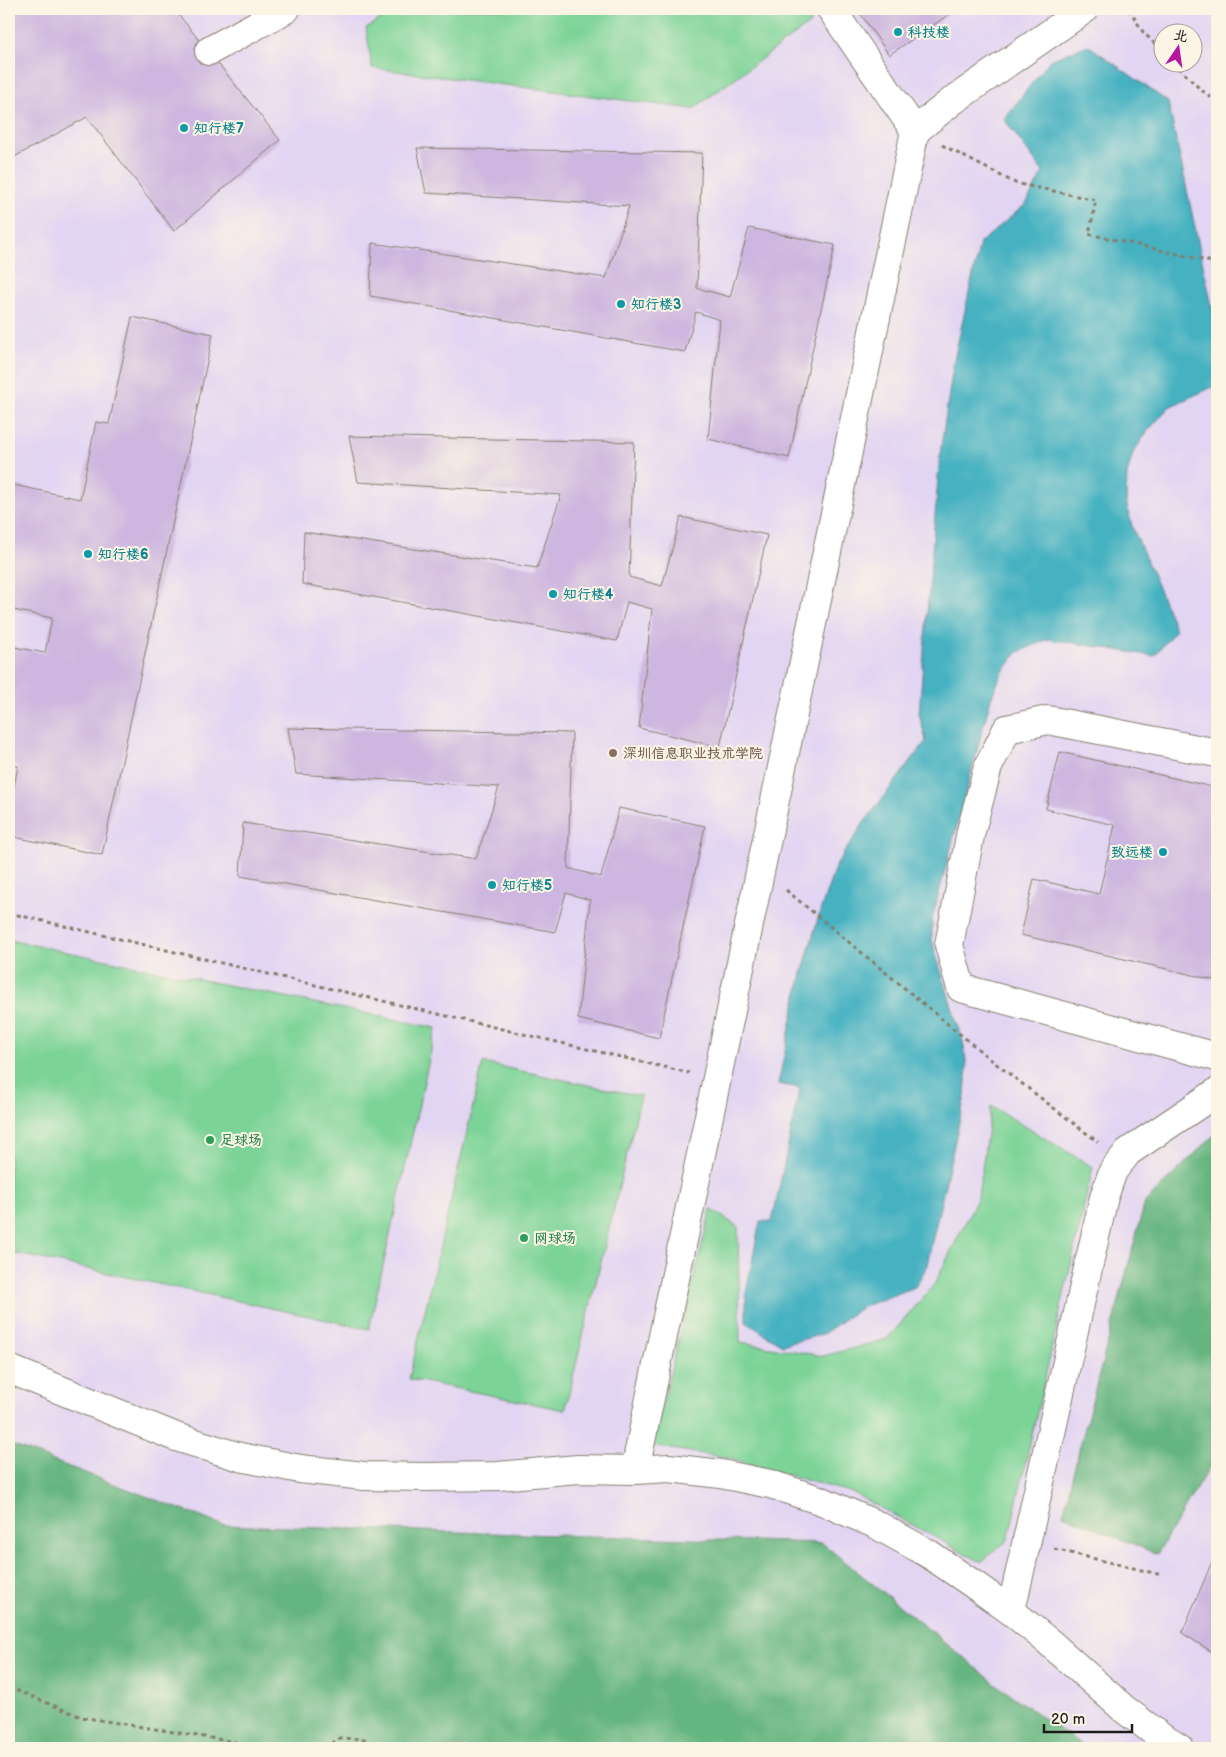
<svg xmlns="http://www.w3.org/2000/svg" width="1226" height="1757" viewBox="0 0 1226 1757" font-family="'Balsamiq Sans','LXGW WenKai TC',sans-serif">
  <rect width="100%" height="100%" fill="#fcf5e5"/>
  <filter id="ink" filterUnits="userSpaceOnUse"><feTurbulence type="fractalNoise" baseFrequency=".02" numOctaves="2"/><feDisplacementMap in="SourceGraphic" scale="10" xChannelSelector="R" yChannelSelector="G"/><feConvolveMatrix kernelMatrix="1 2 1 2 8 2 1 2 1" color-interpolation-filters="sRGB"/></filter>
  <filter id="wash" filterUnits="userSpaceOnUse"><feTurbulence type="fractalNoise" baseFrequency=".0096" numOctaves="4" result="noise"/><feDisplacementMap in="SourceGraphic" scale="20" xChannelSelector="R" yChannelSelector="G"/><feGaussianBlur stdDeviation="1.12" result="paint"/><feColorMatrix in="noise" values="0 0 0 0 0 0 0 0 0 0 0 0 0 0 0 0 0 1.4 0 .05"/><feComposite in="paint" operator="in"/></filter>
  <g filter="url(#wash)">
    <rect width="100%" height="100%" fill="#ebe2bf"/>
    <path fill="#e2d4f3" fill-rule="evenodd" d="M9,9H1217V1748H1086L1001,1688L822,1543L222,1525L9,1444ZM1164,32H1194V62H1164Z"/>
    <g fill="#7cd397" stroke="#4c785a">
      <polygon points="397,9 803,9 812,22 693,109 372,68 366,28"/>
      <polygon points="9,940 436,1028 369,1329 9,1252"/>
      <polygon points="483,1063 641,1096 565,1410 409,1379"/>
      <polygon points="991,1106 1093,1167 1008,1540 981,1562 853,1493 723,1457 652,1446 711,1209 738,1227 740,1342 824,1356 887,1339 934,1285 978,1197"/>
    </g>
    <g fill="#65b580" stroke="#40684e">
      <polygon points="1217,1132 1217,1454 1157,1554 1063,1515 1079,1450 1145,1202"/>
      <polygon points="9,1444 222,1525 822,1543 1001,1688 1086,1748 9,1748"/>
    </g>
    <polygon fill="#44b1c1" stroke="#30666e" points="1088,45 1168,102 1217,329 1217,385 1169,407 1146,433 1133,453 1127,474 1126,501 1132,526 1176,630 1154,656 1049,639 1018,652 1002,673 991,698 932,919 932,939 936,955 963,1042 967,1066 965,1096 926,1269 915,1287 862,1307 823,1334 782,1345 746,1322 746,1293 760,1221 772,1222 800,1088 778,1084 801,977 821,908 836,865 863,824 926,741 919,713 940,454 954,360 980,243 1026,204 1043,172 1004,119 1050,60"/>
    <g id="blocks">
      <g fill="#cdb6df">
        <polygon points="9,9 174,9 280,140 174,231 87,117 9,160"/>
        <polygon points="857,9 957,9 889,55"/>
        <polygon points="417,148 702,153 697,288 730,297 749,228 835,245 789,458 708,439 720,320 696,312 685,352 370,296 372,243 606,278 629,206 426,193"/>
        <polygon points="132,317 213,334 102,855 9,836 9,811 18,766 9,765 9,646 45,653 52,618 9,609 9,484 80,499 96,422 109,424"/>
        <polygon points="349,436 634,442 629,577 662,586 681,517 767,535 720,747 639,728 652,609 627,602 617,641 302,584 304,532 537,568 561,495 358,482"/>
        <polygon points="288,728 572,733 568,868 601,877 619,808 705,826 659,1038 578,1019 590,900 566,893 555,932 240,876 243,823 476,859 499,787 296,774"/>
        <polygon points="1060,752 1217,788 1217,965 1214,980 1021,935 1034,879 1099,894 1115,825 1046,809"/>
        <polygon points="1217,1550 1217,1655 1182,1633"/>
      </g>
    </g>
  </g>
  <g filter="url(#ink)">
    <use href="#blocks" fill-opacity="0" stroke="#847f6e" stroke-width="1"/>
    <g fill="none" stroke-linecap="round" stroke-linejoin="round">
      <defs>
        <g id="minor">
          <polyline points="831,9 915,131"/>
          <polyline points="209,51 286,9"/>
          <polyline points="1217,753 1048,720 1007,729 988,767 971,831 949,945 961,988 1217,1057"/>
          <polyline points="9,1369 176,1437 240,1457 300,1469 364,1476 426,1477 498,1476 578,1469 635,1470 669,1468 721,1474 770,1484 822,1501 877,1525 929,1554 973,1584 1011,1611 1049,1642 1124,1709 1161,1737 1179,1748"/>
          <polyline points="635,1470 915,131 951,102 1085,9"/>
          <polyline points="1011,1611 1104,1197 1113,1171 1128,1152 1217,1092"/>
        </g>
      </defs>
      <use href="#minor" stroke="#847f6e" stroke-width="30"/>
      <g stroke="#847f6e" stroke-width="3" stroke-dasharray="4 4" stroke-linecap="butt">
        <polyline points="1129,9 1143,32 1164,53"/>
        <polyline points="1173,62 1199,88 1217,103"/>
        <polyline points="942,145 1015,183 1096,200 1089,234 1217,263"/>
        <polyline points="786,890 990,1059 1098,1142"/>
        <polyline points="9,913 689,1073"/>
        <polyline points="1054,1549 1162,1575"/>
        <polyline points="9,1687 81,1717 235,1742 239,1748"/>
        <polyline points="325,1748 339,1738 365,1739 373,1748"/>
      </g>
      <use href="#minor" stroke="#fff" stroke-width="28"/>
    </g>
  </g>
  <g fill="#0f9aa8" stroke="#fcf5e5" stroke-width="2">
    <circle cx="898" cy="32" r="5"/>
    <circle cx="184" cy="128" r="5"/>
    <circle cx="621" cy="304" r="5"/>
    <circle cx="88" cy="554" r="5"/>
    <circle cx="553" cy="594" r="5"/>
    <circle cx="1163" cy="852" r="5"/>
    <circle cx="492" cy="885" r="5"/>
  </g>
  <circle fill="#8d6e63" stroke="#fcf5e5" stroke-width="2" cx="613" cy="753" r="5"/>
  <g fill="#2e9e5b" stroke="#fcf5e5" stroke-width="2">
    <circle cx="210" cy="1140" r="5"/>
    <circle cx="524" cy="1238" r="5"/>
  </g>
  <g text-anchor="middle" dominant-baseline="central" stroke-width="4" stroke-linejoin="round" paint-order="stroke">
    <g font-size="14" font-weight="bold" fill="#0d838f" stroke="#fcf5e5" text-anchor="start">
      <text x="908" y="32">科技楼</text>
      <text x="194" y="128">知行楼7</text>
      <text x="631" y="304">知行楼3</text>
      <text x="98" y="554">知行楼6</text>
      <text x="563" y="594">知行楼4</text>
      <text x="1153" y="852" text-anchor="end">致远楼</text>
      <text x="502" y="885">知行楼5</text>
    </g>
    <g font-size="14" font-weight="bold" fill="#785e54" stroke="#fcf5e5" text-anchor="start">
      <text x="623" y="753">深圳信息职业技术学院</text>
    </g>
    <g font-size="14" font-weight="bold" fill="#27864d" stroke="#fcf5e5" text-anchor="start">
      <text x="220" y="1140">足球场</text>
      <text x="534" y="1238">网球场</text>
    </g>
  </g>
  <rect width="1226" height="1757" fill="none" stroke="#fcf5e5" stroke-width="30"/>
  <g transform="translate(1178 48) rotate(13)"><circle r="24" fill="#fcf5e5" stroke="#a29e95"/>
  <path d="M0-4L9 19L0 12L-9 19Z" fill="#b5179e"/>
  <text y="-8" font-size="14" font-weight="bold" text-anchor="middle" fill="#1c1c1c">北</text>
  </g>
  <path d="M1044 1724v8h88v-8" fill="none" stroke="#1c1c1c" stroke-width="2.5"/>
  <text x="1051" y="1724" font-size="15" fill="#1c1c1c" stroke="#fcf5e5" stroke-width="4" paint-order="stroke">20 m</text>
</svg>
